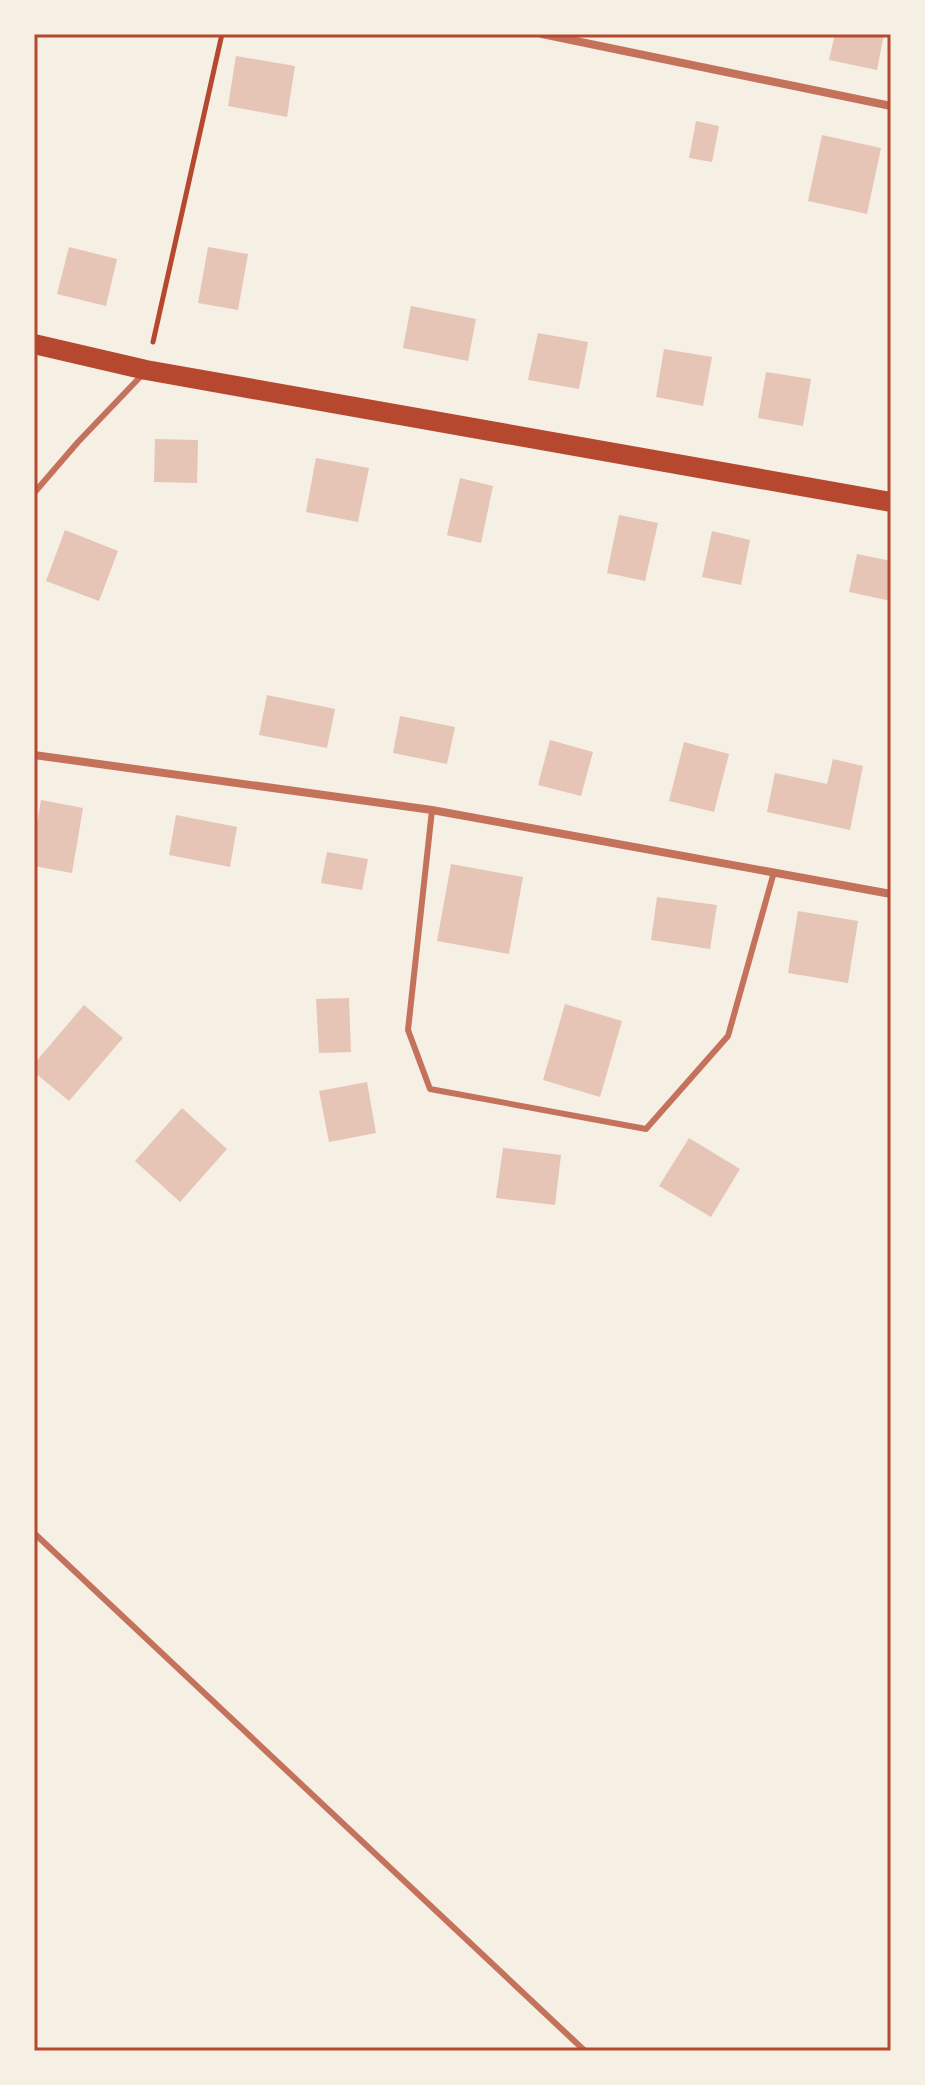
<svg xmlns="http://www.w3.org/2000/svg" width="925" height="2085" viewBox="0 0 925 2085" font-family="'PT Sans',sans-serif">
  <rect width="100%" height="100%" fill="#f6efe4"/>
  <g fill="#e6c5b7">
    <polygon points="835,34 884,34 877,70 829,60"/>
    <polygon points="236,56 295,66 287,117 228,106"/>
    <polygon points="696,121 719,126 712,162 689,158"/>
    <polygon points="822,135 881,148 867,214 808,201"/>
    <polygon points="69,247 117,259 106,306 57,294"/>
    <polygon points="208,247 248,254 238,310 198,303"/>
    <polygon points="411,306 476,319 468,361 403,348"/>
    <polygon points="538,333 588,342 579,389 528,380"/>
    <polygon points="664,349 712,357 703,406 656,397"/>
    <polygon points="766,372 811,379 803,426 758,418"/>
    <polygon points="155,439 198,440 197,483 154,482"/>
    <polygon points="316,458 369,468 358,522 306,512"/>
    <polygon points="460,478 493,486 481,543 447,535"/>
    <polygon points="619,515 658,523 645,581 607,573"/>
    <polygon points="65,530 118,551 99,601 46,581"/>
    <polygon points="712,531 750,540 741,585 702,577"/>
    <polygon points="857,554 891,561 891,601 849,592"/>
    <polygon points="267,695 335,709 327,748 259,735"/>
    <polygon points="400,716 455,727 447,764 393,753"/>
    <polygon points="550,740 593,752 581,796 538,785"/>
    <polygon points="684,742 729,754 714,812 669,801"/>
    <polygon points="833,759 863,766 850,830 767,812 775,773 827,784"/>
    <polygon points="41,800 83,808 72,873 34,866 34,841"/>
    <polygon points="176,815 237,827 230,867 169,855"/>
    <polygon points="327,852 368,859 362,890 321,883"/>
    <polygon points="451,864 523,877 509,954 437,941"/>
    <polygon points="657,897 717,905 710,949 651,940"/>
    <polygon points="798,911 858,921 848,983 788,973"/>
    <polygon points="349,998 351,1052 319,1053 316,999"/>
    <polygon points="565,1004 622,1021 600,1097 543,1080"/>
    <polygon points="84,1005 123,1038 69,1101 34,1072 34,1064"/>
    <polygon points="367,1082 376,1133 329,1142 319,1091"/>
    <polygon points="182,1108 227,1149 180,1202 135,1161"/>
    <polygon points="689,1138 740,1169 711,1217 659,1186"/>
    <polygon points="503,1148 561,1155 555,1205 496,1198"/>
  </g>
  <g fill="none" stroke-linecap="round" stroke-linejoin="round">
    <polyline stroke="#b5482f" stroke-width="5" points="153,342 222,34"/>
    <g stroke="#c5725c" stroke-width="6">
      <polyline points="34,493 78,442 142,375"/>
      <polyline points="432,810 408,1030 430,1089 646,1129 728,1036 774,872"/>
      <polyline points="34,1533 585,2051"/>
    </g>
    <g stroke="#c5725c" stroke-width="8">
      <polyline points="542,34 891,106"/>
      <polyline points="34,755 432,810 891,894"/>
    </g>
    <polyline stroke="#b5482f" stroke-width="20" points="34,344 146,370 891,502"/>
  </g>
  <rect width="925" height="2085" fill="none" stroke="#f6efe4" stroke-width="72"/>
  <rect x="36" y="36" width="853" height="2013" fill="none" stroke="#b5482f" stroke-width="3"/>
</svg>
